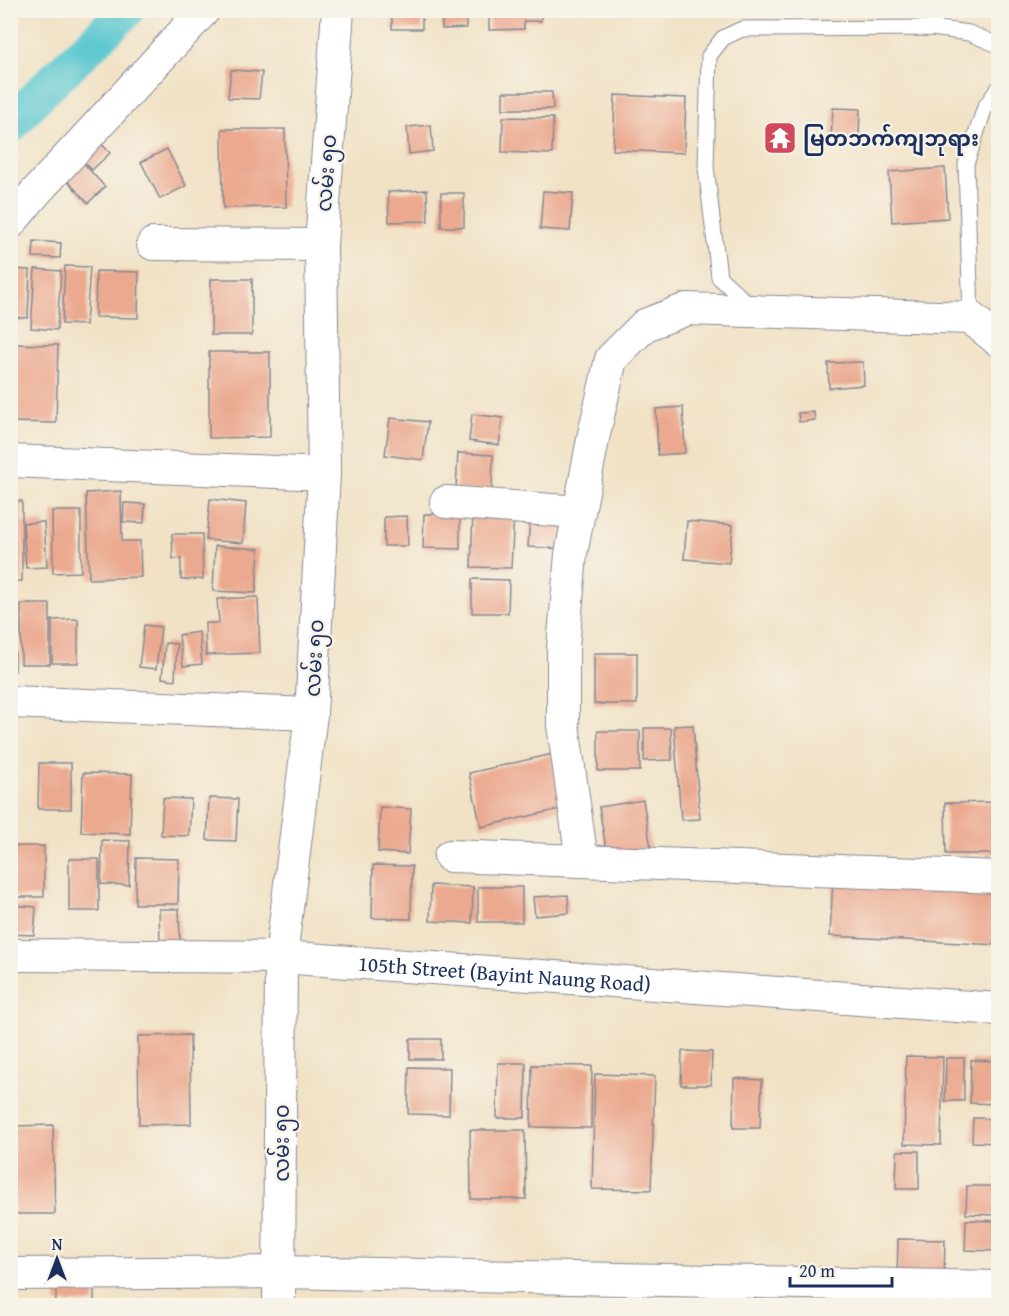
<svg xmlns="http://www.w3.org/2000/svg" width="1009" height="1316" viewBox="0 0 1009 1316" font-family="'Gentium Book Plus','Noto Sans Myanmar',serif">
  <rect width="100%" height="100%" fill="#f7f3e8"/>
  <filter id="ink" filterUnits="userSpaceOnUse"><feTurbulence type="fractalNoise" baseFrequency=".0167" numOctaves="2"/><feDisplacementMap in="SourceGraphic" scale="12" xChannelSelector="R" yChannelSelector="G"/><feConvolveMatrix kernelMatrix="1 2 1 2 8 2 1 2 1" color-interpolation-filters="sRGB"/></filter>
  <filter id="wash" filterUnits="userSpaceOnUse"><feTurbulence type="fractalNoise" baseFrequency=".008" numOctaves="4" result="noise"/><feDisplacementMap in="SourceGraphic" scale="24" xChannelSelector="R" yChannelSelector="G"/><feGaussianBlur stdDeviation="1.35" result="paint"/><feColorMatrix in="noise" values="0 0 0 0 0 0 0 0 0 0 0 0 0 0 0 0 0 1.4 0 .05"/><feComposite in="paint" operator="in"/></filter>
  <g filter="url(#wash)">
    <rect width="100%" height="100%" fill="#f1e2c6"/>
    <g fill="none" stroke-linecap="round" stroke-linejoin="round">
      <polyline stroke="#5ac7d0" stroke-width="36" points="10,126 36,97 127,10"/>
    </g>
    <g id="blocks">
      <g fill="#eba98f">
        <rect x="392" y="10" width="30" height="19"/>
        <polygon points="442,10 485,10 485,16 466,17 466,28 442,29"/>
        <polygon points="489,10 541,10 541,21 524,21 524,29 489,30"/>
        <polygon points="231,70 262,72 259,99 228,98"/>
        <polygon points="503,92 552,92 553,109 503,109"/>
        <polygon points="615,95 686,98 684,153 613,150"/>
        <polygon points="833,108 860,109 859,139 831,138"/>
        <polygon points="503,117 553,118 552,154 502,152"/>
        <polygon points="431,125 433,151 409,154 407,127"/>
        <polygon points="222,129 285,129 286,207 223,208"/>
        <polygon points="95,137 110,153 92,170 77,154"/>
        <polygon points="167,149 186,186 160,199 141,162"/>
        <polygon points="78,157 105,187 88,203 60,173"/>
        <polygon points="945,168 948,218 892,222 889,172"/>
        <polygon points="427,190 428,221 389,222 388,192"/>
        <polygon points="543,191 573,193 570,231 540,229"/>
        <rect x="441" y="193" width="23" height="34"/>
        <polygon points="34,241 61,243 60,258 33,257"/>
        <polygon points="65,266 90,267 86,325 62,324"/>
        <polygon points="10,269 30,270 28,318 10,317"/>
        <polygon points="35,269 61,271 57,330 31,328"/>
        <polygon points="96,271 139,272 138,318 95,317"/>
        <rect x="211" y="279" width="41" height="56"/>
        <polygon points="10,344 58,345 56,423 10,422"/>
        <polygon points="209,352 270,352 270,437 209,438"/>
        <polygon points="863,362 864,385 829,388 828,363"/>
        <polygon points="683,407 685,453 658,455 656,409"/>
        <polygon points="814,412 815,420 799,422 798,413"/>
        <polygon points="472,414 503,418 499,445 469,441"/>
        <polygon points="390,418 428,422 423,460 385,455"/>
        <polygon points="458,453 493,455 492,491 456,490"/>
        <polygon points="121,491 122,541 140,541 141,577 89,579 86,493"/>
        <polygon points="210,499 246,503 243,543 206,540"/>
        <rect x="10" y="501" width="12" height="80"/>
        <polygon points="124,503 145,504 144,523 123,522"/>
        <polygon points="52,511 81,511 81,572 53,573"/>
        <polygon points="473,511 514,513 511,568 471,567"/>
        <polygon points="424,514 460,515 460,549 423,548"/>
        <polygon points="407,516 408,546 384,546 384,517"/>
        <polygon points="530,516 569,518 567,549 528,547"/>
        <polygon points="687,521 733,525 729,563 684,559"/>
        <polygon points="44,522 47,567 26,568 23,523"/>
        <polygon points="172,534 202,534 203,579 181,580 181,558 173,559"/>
        <polygon points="215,546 259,549 256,593 213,591"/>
        <polygon points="472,579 509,580 508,613 472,613"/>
        <rect x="10" y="595" width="3" height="28"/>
        <polygon points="258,597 260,653 206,655 205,623 219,623 217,599"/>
        <rect x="21" y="604" width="29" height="60"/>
        <polygon points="78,619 78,663 52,663 52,620"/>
        <polygon points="144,625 161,627 156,669 139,667"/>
        <polygon points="199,632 202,664 183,666 179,635"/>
        <rect x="10" y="640" width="5" height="31"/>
        <polygon points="165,643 177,644 175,680 162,678"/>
        <rect x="594" y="653" width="43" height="51"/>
        <polygon points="693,725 700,819 681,820 674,726"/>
        <polygon points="644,728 671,728 672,760 644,761"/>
        <rect x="598" y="731" width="42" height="40"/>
        <polygon points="553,754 565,808 481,827 469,773"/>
        <polygon points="10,759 13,759 12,776 10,776"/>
        <polygon points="39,763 71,763 71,809 38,809"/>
        <polygon points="83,773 132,774 130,834 81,832"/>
        <polygon points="163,798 191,799 189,836 161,835"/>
        <polygon points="209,798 238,799 236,841 207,840"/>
        <polygon points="643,800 651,848 607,855 599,807"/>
        <polygon points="998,802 998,854 946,854 945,803"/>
        <polygon points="380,807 411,809 408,854 378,852"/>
        <polygon points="102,840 130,841 129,885 101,884"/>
        <rect x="10" y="846" width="34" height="51"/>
        <polygon points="136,858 179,859 178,904 135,904"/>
        <rect x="69" y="859" width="30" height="52"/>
        <polygon points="373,865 412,866 411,919 372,918"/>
        <polygon points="833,877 998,886 998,945 830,936"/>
        <polygon points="431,885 473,887 472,923 430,921"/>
        <rect x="478" y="887" width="44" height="35"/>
        <polygon points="568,895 569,913 535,916 533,897"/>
        <polygon points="10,905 36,907 34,935 10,934"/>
        <polygon points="159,909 179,909 180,940 160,941"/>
        <polygon points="190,1035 191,1124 139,1125 138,1036"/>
        <rect x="410" y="1039" width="31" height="20"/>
        <polygon points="682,1051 712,1052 711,1085 681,1085"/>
        <polygon points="906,1056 943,1057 941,1145 904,1144"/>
        <polygon points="946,1058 964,1058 964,1101 945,1101"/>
        <polygon points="971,1060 998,1061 998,1104 970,1103"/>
        <polygon points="498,1063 526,1063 525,1118 497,1118"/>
        <polygon points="532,1065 592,1066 591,1128 531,1127"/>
        <polygon points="409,1067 450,1068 449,1115 408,1114"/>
        <polygon points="595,1074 655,1076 651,1190 592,1189"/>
        <polygon points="734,1078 762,1080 760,1128 733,1128"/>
        <polygon points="973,1118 998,1119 998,1143 972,1142"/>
        <polygon points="53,1125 55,1214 14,1214 13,1126"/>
        <polygon points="470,1130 525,1130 526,1199 471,1199"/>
        <polygon points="897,1151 919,1151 919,1189 896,1189"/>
        <polygon points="967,1186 998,1186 998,1215 966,1214"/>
        <polygon points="966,1220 998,1221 998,1251 965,1250"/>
        <polygon points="898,1239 945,1240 944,1277 897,1276"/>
        <rect x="56" y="1276" width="38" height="27"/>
      </g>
    </g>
  </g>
  <g filter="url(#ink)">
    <use href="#blocks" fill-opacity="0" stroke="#868892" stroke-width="1.5"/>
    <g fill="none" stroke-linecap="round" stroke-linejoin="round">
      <defs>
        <g id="lane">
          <polyline points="751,307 719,277 706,167 709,56 723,38 742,29 932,28 969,33 998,45"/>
          <polyline points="971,318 966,164 985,107 998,89"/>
        </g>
        <g id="street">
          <polyline points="10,223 35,193 204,10"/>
          <polyline points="153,244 321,245"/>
          <polyline points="10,461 324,474"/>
          <polyline points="446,502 579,512"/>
          <polyline points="10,702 311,714"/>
          <polyline points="450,856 998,877"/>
          <polyline points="582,861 563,725 563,648 571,554 594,434 611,359 645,325 687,309 971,318 998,340"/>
          <path id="s1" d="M10,955L281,957L998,1009"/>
          <polyline points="10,1274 281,1272 998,1287"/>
          <polyline points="279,1306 281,957 311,714 324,474 321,245 338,10"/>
        </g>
      </defs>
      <use href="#lane" stroke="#868892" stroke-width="17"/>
      <use href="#street" stroke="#868892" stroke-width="34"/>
      <use href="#lane" stroke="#fff" stroke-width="15"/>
      <use href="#street" stroke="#fff" stroke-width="32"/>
    </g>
  </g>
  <defs>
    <symbol id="temple-square" viewBox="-11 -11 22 22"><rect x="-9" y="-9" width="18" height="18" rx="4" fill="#d1495b" stroke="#f7f3e8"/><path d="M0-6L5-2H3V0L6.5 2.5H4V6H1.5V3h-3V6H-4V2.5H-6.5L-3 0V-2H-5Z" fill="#fff"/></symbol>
  </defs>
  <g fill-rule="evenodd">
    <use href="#temple-square" x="761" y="119" width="38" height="38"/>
  </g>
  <g text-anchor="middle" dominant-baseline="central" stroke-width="4.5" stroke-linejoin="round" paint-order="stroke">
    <g font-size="21" font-weight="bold" fill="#1b2f5e" stroke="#f7f3e8" text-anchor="start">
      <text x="803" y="138">မြတဘက်ကျဘုရား</text>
    </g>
    <g font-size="21" fill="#1b2f5e" stroke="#f7f3e8">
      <text transform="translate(326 173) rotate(-86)">လမ်း ၅၀</text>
      <text transform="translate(314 658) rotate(-87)">လမ်း ၅၀</text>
      <text stroke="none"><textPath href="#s1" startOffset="495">105th Street (Bayint Naung Road)</textPath></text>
      <text transform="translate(281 1143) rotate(-90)">လမ်း ၅၀</text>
    </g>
  </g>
  <rect width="1009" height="1316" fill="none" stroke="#f7f3e8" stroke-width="36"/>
  <g transform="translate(57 1259)" stroke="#f7f3e8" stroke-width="4.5" paint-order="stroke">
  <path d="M0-4.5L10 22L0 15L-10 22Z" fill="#1b2f5e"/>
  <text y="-9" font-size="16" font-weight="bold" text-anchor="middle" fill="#1b2f5e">N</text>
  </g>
  <path d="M790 1277v9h102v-9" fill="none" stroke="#1b2f5e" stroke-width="3"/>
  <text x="799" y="1277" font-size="18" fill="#1b2f5e" stroke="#f7f3e8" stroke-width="4.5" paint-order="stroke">20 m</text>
</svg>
